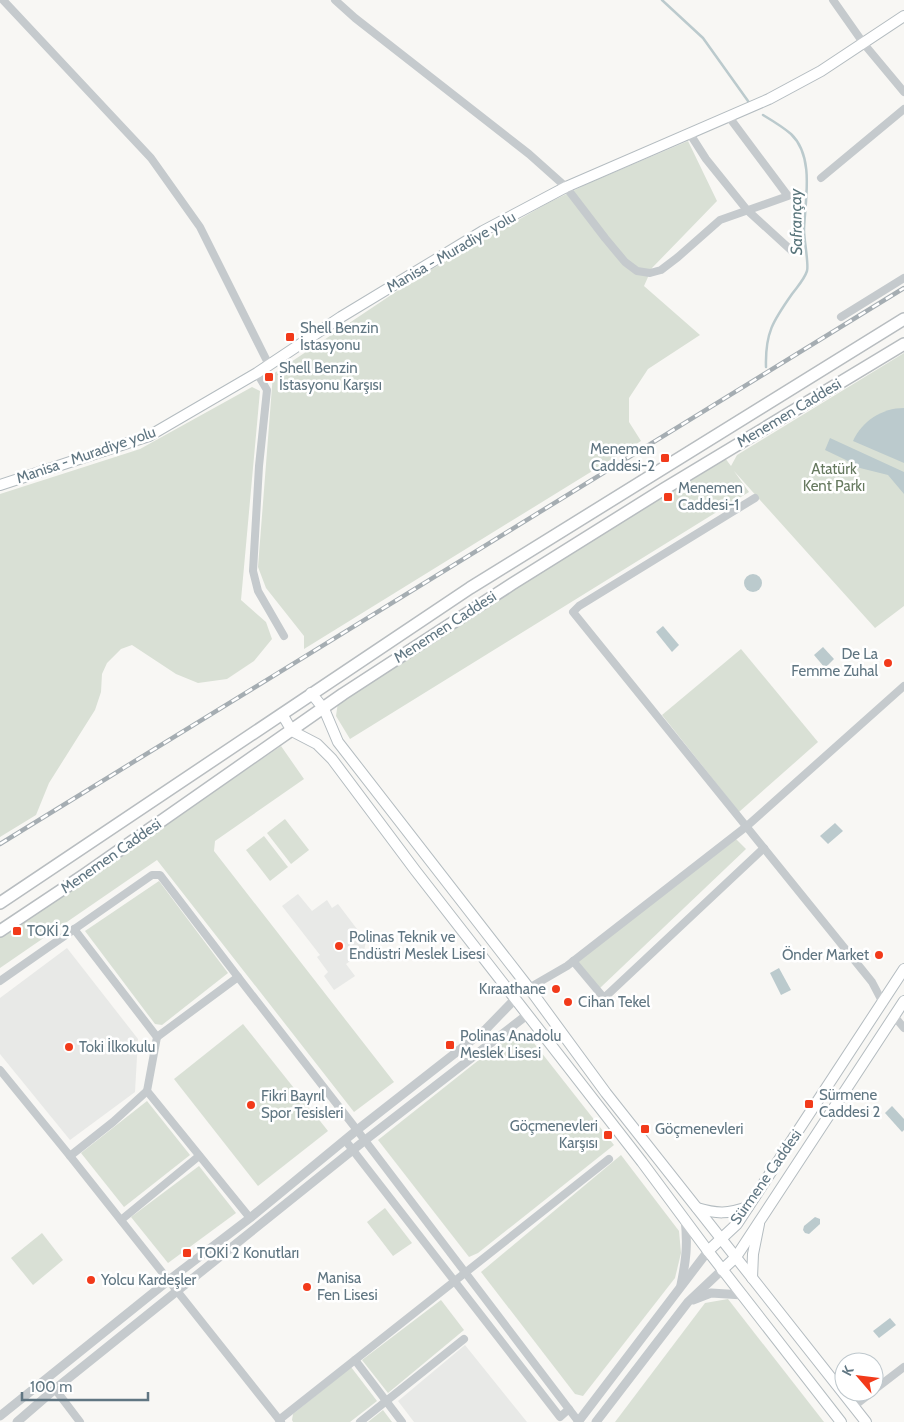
<svg xmlns="http://www.w3.org/2000/svg" width="904" height="1422" viewBox="0 0 904 1422" font-family="Cabin,sans-serif">
  <rect width="100%" height="100%" fill="#f8f7f4"/>
  <g fill="#e8e9e7">
    <polygon points="298,894 312,911 327,900 332,908 338,904 366,941 364,951 346,964 355,976 334,990 324,976 328,972 317,957 320,955 282,906"/>
    <polygon points="67,948 138,1039 135,1092 70,1140 0,1054 0,998"/>
    <polygon points="465,1345 527,1422 414,1422 398,1401"/>
  </g>
  <g fill="#d9e0d5">
    <polygon points="688,141 717,201 652,268 644,286 700,335 648,369 629,398 629,422 641,441 304,649 304,636 266,588 258,567 273,374 418,277 548,203 589,183"/>
    <polygon points="904,353 904,606 875,628 734,471 749,492 350,739 336,716 338,702 722,454 731,466 737,455"/>
    <polygon points="252,387 260,391 241,600 266,622 272,639 254,661 227,679 198,683 176,674 132,645 121,649 107,663 102,674 101,692 95,710 49,783 36,815 0,837 0,494 140,449"/>
    <polygon points="741,649 818,742 739,812 662,715"/>
    <polygon points="281,746 304,779 215,841 214,851 394,1082 354,1112 157,860 0,968 0,937"/>
    <polygon points="285,819 309,850 291,864 267,833"/>
    <polygon points="264,836 288,867 270,881 246,850"/>
    <polygon points="736,839 746,849 600,988 577,961"/>
    <polygon points="159,881 228,973 162,1025 155,1024 85,931"/>
    <polygon points="243,1024 328,1131 258,1186 174,1079"/>
    <polygon points="521,1031 526,1033 614,1145 478,1253 469,1257 378,1140 514,1032"/>
    <polygon points="147,1101 190,1155 124,1207 81,1153"/>
    <polygon points="621,1155 679,1231 681,1253 675,1278 583,1396 575,1394 481,1272"/>
    <polygon points="199,1166 236,1213 168,1263 131,1217"/>
    <polygon points="385,1208 412,1243 393,1256 367,1222"/>
    <polygon points="42,1233 63,1260 33,1285 11,1258"/>
    <polygon points="728,1299 824,1422 615,1422 705,1303"/>
    <polygon points="441,1300 464,1330 388,1393 362,1360"/>
    <polygon points="351,1367 377,1401 350,1422 293,1422 292,1420 293,1414"/>
    <polygon points="383,1410 392,1422 368,1422"/>
  </g>
  <g fill="#bbcacd">
    <path d="M904,408V463L853,441C862,421 882,408 904,408Z"/>
    <polygon points="830,438 904,472 904,494 888,475 856,467 846,460 825,450"/>
    <circle cx="753" cy="583" r="9"/>
    <polygon points="663,626 679,645 672,652 656,632"/>
    <polygon points="823,647 834,659 825,668 814,655"/>
    <polygon points="835,823 843,831 828,844 820,836"/>
    <polygon points="779,968 791,990 781,995 770,973"/>
    <polygon points="892,1106 904,1119 904,1130 902,1132 885,1113"/>
    <polygon points="815,1217 820,1219 820,1224 809,1234 805,1233 803,1230 804,1226"/>
    <polygon points="890,1318 896,1325 879,1338 873,1331"/>
  </g>
  <g fill="none" stroke-linecap="round" stroke-linejoin="round">
    <g stroke="#bbcacd" stroke-width="2.5">
      <polyline points="662,0 703,38 748,101"/>
      <path d="M763,115C773,121 783,127 791,134C815,157 805,200 804,230C804,240 809,264 807,271C804,280 797,287 792,294C773,321 765,333 766,367"/>
    </g>
    <defs>
      <g id="secondary">
        <polyline points="0,485 149,436 257,373 341,317 483,231 566,187 769,99 821,71 904,16"/>
        <polyline points="311,693 324,709 338,742 529,988 606,1093 866,1422"/>
        <polyline points="282,714 292,731 317,744 332,759 415,870 642,1162 708,1251 841,1422"/>
        <path d="M697,1208C717,1214 728,1214 748,1207"/>
        <polyline points="708,1251 737,1224 904,969"/>
        <polyline points="722,1270 736,1257 904,1001"/>
        <polyline points="752,1278 753,1254 759,1224"/>
      </g>
      <g id="primary">
        <polyline points="0,903 470,588 904,319"/>
        <polyline points="0,931 84,875 343,694 512,584 664,489 904,344"/>
      </g>
    </defs>
    <use href="#secondary" stroke="#b4bcc0" stroke-width="12"/>
    <use href="#primary" stroke="#b8bdc0" stroke-width="14"/>
    <g stroke="#c5cacd" stroke-width="8">
      <polyline points="3,0 151,158 200,227 269,365"/>
      <polyline points="335,0 355,18 529,154 566,187 605,238 625,262 637,271 650,273 661,270 678,257 720,220 788,196 729,117"/>
      <polyline points="833,0 864,44 904,92"/>
      <polyline points="690,134 706,159 747,210 792,251"/>
      <polyline points="821,178 904,109"/>
      <polyline points="841,317 904,278"/>
      <polyline points="257,373 267,390 259,466 253,571 258,591 284,636"/>
      <polyline points="755,498 579,606 573,612 872,982 883,1003"/>
      <polyline points="74,929 157,1037 147,1091 250,1218"/>
      <polyline points="573,961 604,998 764,848"/>
      <polyline points="0,981 152,875 160,875 238,977"/>
      <polyline points="529,988 567,966 747,826 904,686"/>
      <polyline points="894,1016 904,1028"/>
      <polyline points="157,1037 238,977 357,1130 578,1421"/>
      <polyline points="0,1070 70,1156 281,1422"/>
      <polyline points="345,1140 560,1417 569,1409"/>
      <polyline points="70,1156 113,1122 147,1091"/>
      <polyline points="121,1220 199,1156"/>
      <polyline points="355,1360 402,1422"/>
      <polyline points="55,1389 80,1422"/>
      <polyline points="874,1390 904,1367"/>
      <polyline points="854,1406 872,1392"/>
      <polyline points="279,1420 609,1159"/>
      <polyline points="360,1422 464,1339"/>
    </g>
    <g stroke="#c5cacd" stroke-width="9">
      <path d="M681,1285C686,1260 688,1245 685,1219"/>
      <polyline points="693,1300 711,1293 743,1295"/>
      <polyline points="0,1416 169,1280 250,1218 357,1130 486,1029 515,999"/>
      <polyline points="17,1422 55,1389 364,1141 527,1015"/>
      <polyline points="578,1422 708,1251"/>
      <polyline points="596,1422 688,1302 722,1270"/>
    </g>
    <use href="#secondary" stroke="#fff" stroke-width="10"/>
    <use href="#primary" stroke="#fff" stroke-width="11"/>
    <defs>
      <polyline id="rail" points="0,844 904,288"/>
    </defs>
    <use href="#rail" stroke="#a5adb2" stroke-width="4.5"/>
    <use href="#rail" stroke="#fff" stroke-width="2.5" stroke-dasharray="8" stroke-linecap="butt"/>
  </g>
  <g fill="#f23a1a" stroke="#fff" stroke-width="2">
    <rect x="285" y="332" width="10" height="10" rx="2.5"/>
    <rect x="264" y="372" width="10" height="10" rx="2.5"/>
    <rect x="660" y="453" width="10" height="10" rx="2.5"/>
    <rect x="663" y="492" width="10" height="10" rx="2.5"/>
    <circle cx="888" cy="663" r="5"/>
    <rect x="12" y="926" width="10" height="10" rx="2.5"/>
    <circle cx="339" cy="946" r="5"/>
    <circle cx="879" cy="955" r="5"/>
    <circle cx="556" cy="989" r="5"/>
    <circle cx="568" cy="1002" r="5"/>
    <rect x="445" y="1040" width="10" height="10" rx="2.5"/>
    <circle cx="69" cy="1047" r="5"/>
    <rect x="804" y="1099" width="10" height="10" rx="2.5"/>
    <circle cx="251" cy="1105" r="5"/>
    <rect x="640" y="1124" width="10" height="10" rx="2.5"/>
    <rect x="603" y="1130" width="10" height="10" rx="2.5"/>
    <rect x="182" y="1248" width="10" height="10" rx="2.5"/>
    <circle cx="91" cy="1280" r="5"/>
    <circle cx="307" cy="1287" r="5"/>
  </g>
  <g text-anchor="middle" dominant-baseline="central" stroke-width="5" stroke-linejoin="round" paint-order="stroke">
    <g font-size="15" fill="#607682" stroke="#fff">
      <text transform="translate(451 252) rotate(-30)">Manisa - Muradiye yolu</text>
      <text transform="translate(789 413) rotate(-31)">Menemen Caddesi</text>
      <text transform="translate(86 455) rotate(-19)">Manisa - Muradiye yolu</text>
      <text transform="translate(445 627) rotate(-33)">Menemen Caddesi</text>
      <text transform="translate(111 856) rotate(-35)">Menemen Caddesi</text>
      <text transform="translate(766 1177) rotate(-55)">Sürmene Caddesi</text>
    </g>
    <g font-size="15" fill="#607682" stroke="#fff" text-anchor="start">
      <text x="300" y="328">Shell Benzin<tspan x="300" dy="17">İstasyonu</tspan></text>
      <text x="279" y="368">Shell Benzin<tspan x="279" dy="17">İstasyonu Karşısı</tspan></text>
      <text x="655" y="449" text-anchor="end">Menemen<tspan x="655" dy="17">Caddesi-2</tspan></text>
      <text x="678" y="488">Menemen<tspan x="678" dy="17">Caddesi-1</tspan></text>
      <text x="878" y="654" text-anchor="end">De La<tspan x="878" dy="17">Femme Zuhal</tspan></text>
      <text x="27" y="931">TOKİ 2</text>
      <text x="349" y="937">Polinas Teknik ve<tspan x="349" dy="17">Endüstri Meslek Lisesi</tspan></text>
      <text x="869" y="955" text-anchor="end">Önder Market</text>
      <text x="546" y="989" text-anchor="end">Kıraathane</text>
      <text x="578" y="1002">Cihan Tekel</text>
      <text x="460" y="1036">Polinas Anadolu<tspan x="460" dy="17">Meslek Lisesi</tspan></text>
      <text x="79" y="1047">Toki İlkokulu</text>
      <text x="819" y="1095">Sürmene<tspan x="819" dy="17">Caddesi 2</tspan></text>
      <text x="261" y="1096">Fikri Bayrıl<tspan x="261" dy="17">Spor Tesisleri</tspan></text>
      <text x="598" y="1126" text-anchor="end">Göçmenevleri<tspan x="598" dy="17">Karşısı</tspan></text>
      <text x="655" y="1129">Göçmenevleri</text>
      <text x="197" y="1253">TOKİ 2 Konutları</text>
      <text x="317" y="1278">Manisa<tspan x="317" dy="17">Fen Lisesi</tspan></text>
      <text x="101" y="1280">Yolcu Kardeşler</text>
    </g>
    <g font-size="15" fill="#66795f" stroke="#fff">
      <text x="834" y="469">Atatürk<tspan x="834" dy="17">Kent Parkı</tspan></text>
    </g>
    <g font-size="16" font-style="italic" fill="#5a767c" stroke="#fff">
      <text transform="translate(796 222) rotate(-91)">Safrançay</text>
    </g>
  </g>
  <g transform="translate(859 1377) rotate(298)"><circle r="24" fill="#ffffff" stroke="#bfc8cd"/>
  <path d="M0-4L9 19L0 12L-9 19Z" fill="#f23a1a"/>
  <text y="-8" font-size="14" font-weight="bold" text-anchor="middle" fill="#607682">K</text>
  </g>
  <path d="M22 1392v8h126v-8" fill="none" stroke="#607682" stroke-width="2.5"/>
  <text x="30" y="1392" font-size="15" fill="#607682" stroke="#ffffff" stroke-width="4" paint-order="stroke">100 m</text>
</svg>
